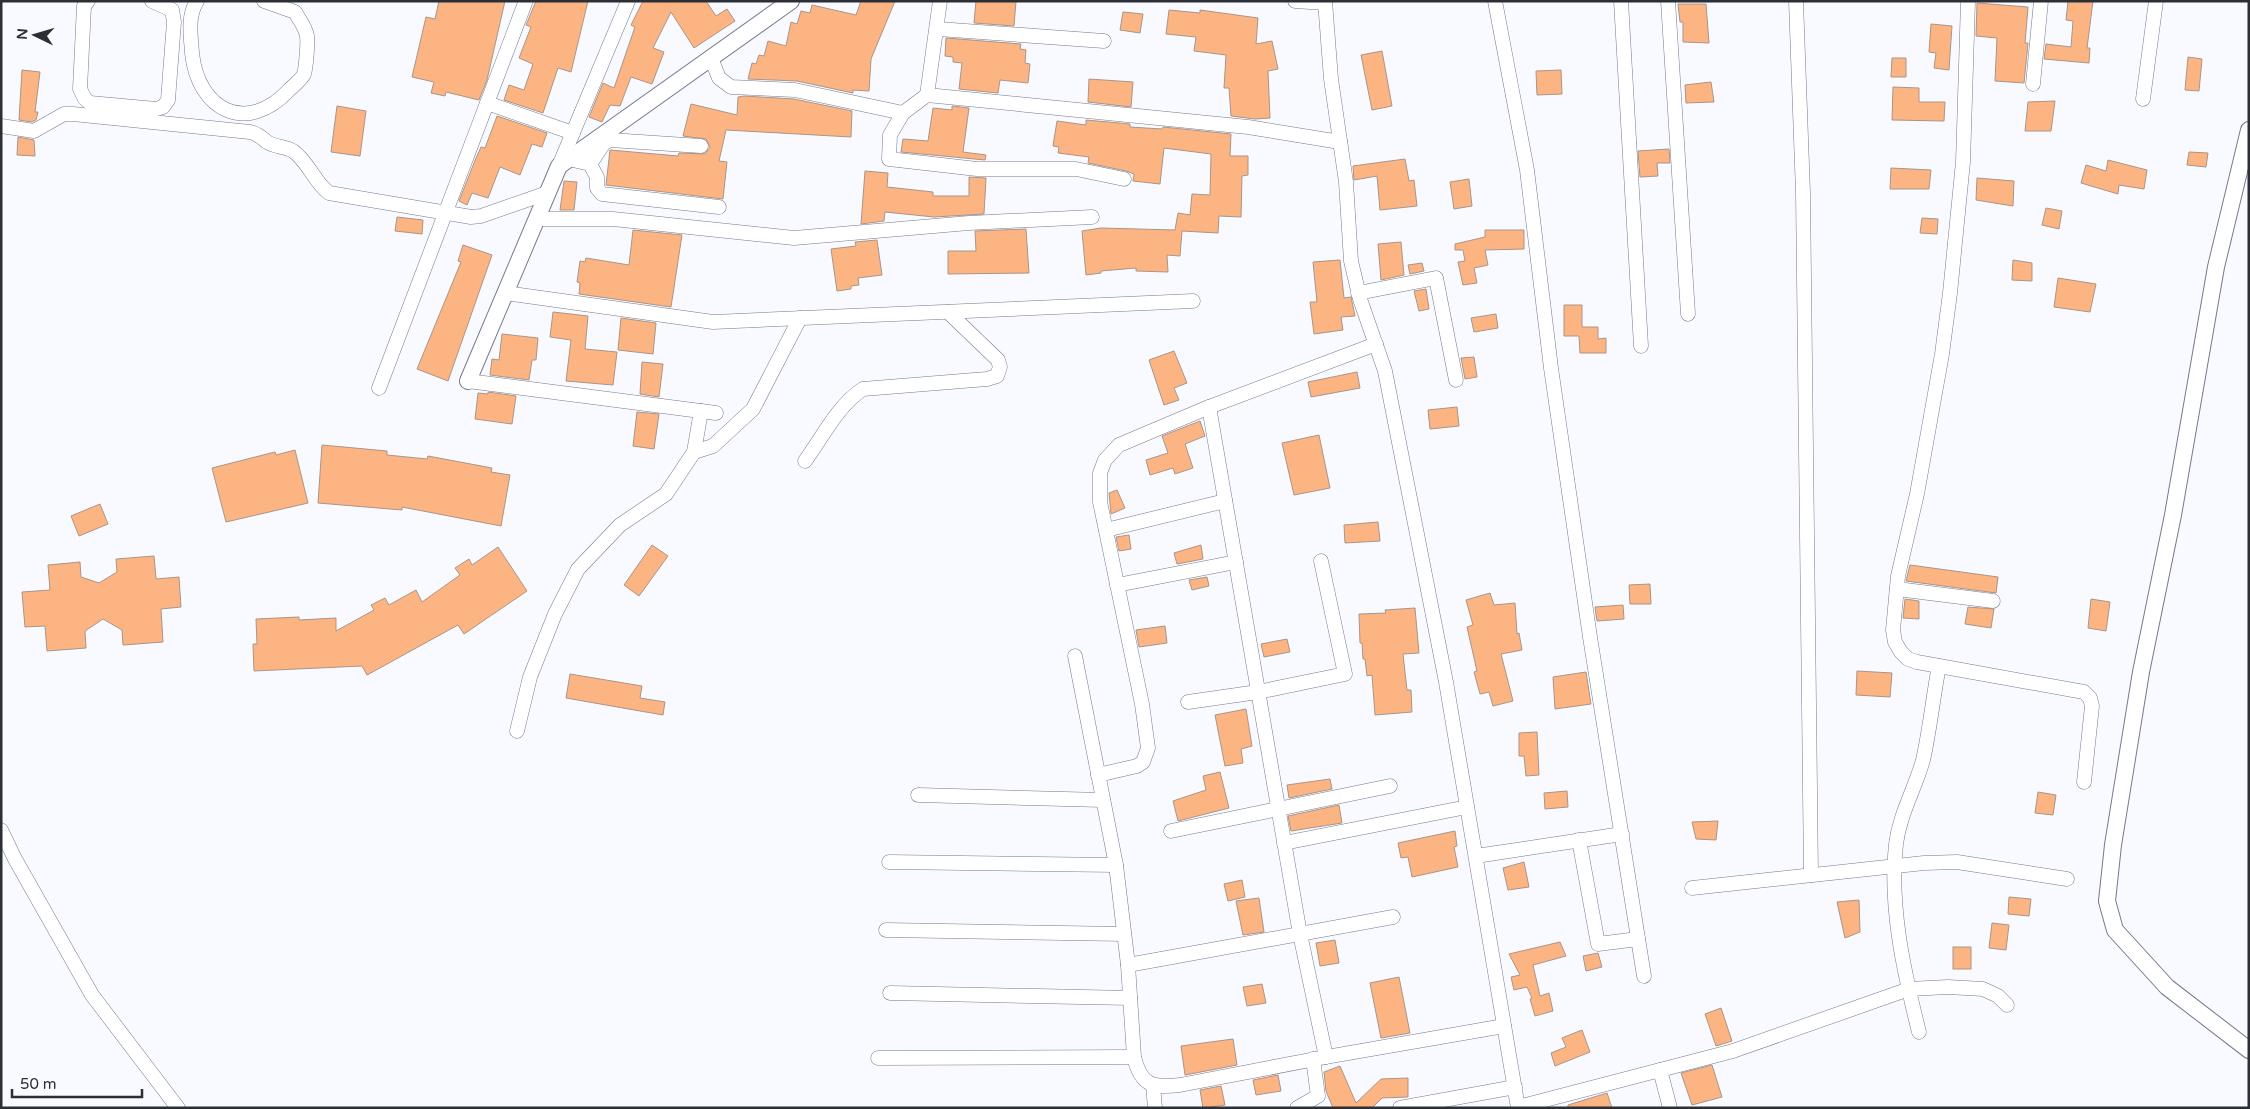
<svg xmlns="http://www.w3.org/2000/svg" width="2250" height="1109" viewBox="0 0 2250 1109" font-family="'Varela Round',sans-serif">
  <rect width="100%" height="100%" fill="#f9faff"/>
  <g fill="#fdb483" stroke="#a99588">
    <polygon points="439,1 505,1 487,80 479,100 446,92 445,96 431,93 434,82 412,77 426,17 435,19"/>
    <polygon points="536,1 588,1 571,72 558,68 543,113 504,100 509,85 524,90 533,64 519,58 531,27 526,25"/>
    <polygon points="643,1 706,1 716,16 727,9 735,21 694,48 671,12 653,48 664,52 652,84 631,77 620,106 610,105 602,122 589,117 603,83 614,88 635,27 631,25"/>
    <polygon points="861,1 895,1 871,59 869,91 853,90 853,93 797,81 748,79 752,63 756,64 759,55 764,56 768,41 786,46 791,22 797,24 801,11 810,13 812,5 856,15"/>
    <polygon points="976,1 1016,1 1014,26 974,23"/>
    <polygon points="2068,1 2093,1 2087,48 2090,48 2089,63 2044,59 2046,44 2071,47 2073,21 2066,20"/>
    <polygon points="1977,3 2028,7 2025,43 2028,43 2024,83 1995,81 1997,38 1976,36"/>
    <polygon points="1678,4 1706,4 1709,43 1683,42 1683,22 1680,22"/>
    <polygon points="1169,10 1200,13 1200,10 1258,18 1256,44 1272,41 1278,69 1268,71 1270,118 1255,119 1231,116 1229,88 1224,88 1226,55 1194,51 1196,37 1166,34"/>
    <polygon points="1123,12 1143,14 1140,33 1120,30"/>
    <polygon points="1931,24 1952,26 1949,70 1934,68 1936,53 1929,52"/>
    <polygon points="946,38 1021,44 1020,49 1026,50 1025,63 1030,64 1028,83 1000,80 998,93 959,89 962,63 953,62 953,57 945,56"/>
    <polygon points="1382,51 1392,106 1372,110 1361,55"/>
    <polygon points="2188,57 2202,59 2199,91 2185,90"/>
    <polygon points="1892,58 1906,58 1906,77 1891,77"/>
    <polygon points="22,70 40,72 35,112 38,112 36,120 32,122 19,120"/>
    <polygon points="1561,70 1562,94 1537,95 1536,71"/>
    <polygon points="1089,79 1133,82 1131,107 1088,102"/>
    <polygon points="1711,82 1714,102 1686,103 1685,85"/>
    <polygon points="1893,87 1919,88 1919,102 1945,102 1944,121 1892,120"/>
    <polygon points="744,96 794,99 852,111 851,137 726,130 719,161 727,162 723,199 606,185 610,150 678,156 679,153 705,154 710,147 706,139 683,136 691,104 737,115 738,97"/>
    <polygon points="2055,101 2051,131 2025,131 2028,102"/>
    <polygon points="337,106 366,111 360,156 331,152"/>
    <polygon points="952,106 969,108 963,152 986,155 985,160 901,152 903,139 928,141 933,108 952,110"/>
    <polygon points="497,116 547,133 542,147 532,144 520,175 500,167 488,198 472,193 467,205 459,201 476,158 481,147 485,148"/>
    <polygon points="1086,120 1130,124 1130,127 1162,129 1163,127 1231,134 1230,156 1248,156 1248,175 1242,176 1241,217 1219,216 1218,233 1182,231 1180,256 1167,255 1168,272 1136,271 1136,268 1101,271 1101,273 1086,275 1082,231 1101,228 1175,230 1178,213 1190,215 1192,194 1210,195 1211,154 1164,148 1160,184 1133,181 1134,174 1126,171 1088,163 1089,157 1058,153 1059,147 1053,146 1057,121 1086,125"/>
    <polygon points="18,137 34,140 35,156 17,155"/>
    <polygon points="1669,149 1670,163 1657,163 1658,176 1640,177 1638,151"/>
    <polygon points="2189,152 2208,153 2206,167 2187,165"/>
    <polygon points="1405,159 1409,181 1414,180 1417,206 1380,210 1377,176 1354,180 1353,166"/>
    <polygon points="2108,160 2147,170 2144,189 2119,185 2118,194 2081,183 2086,165 2106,171"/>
    <polygon points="1891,168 1931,170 1929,189 1890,189"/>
    <polygon points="865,171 888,173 887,187 933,192 933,196 969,196 969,177 986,178 984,214 934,217 885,212 884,221 861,224"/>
    <polygon points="1977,178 2014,181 2013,206 1976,200"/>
    <polygon points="1469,179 1472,206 1454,209 1450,182"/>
    <polygon points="564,181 577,182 574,210 560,210"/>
    <polygon points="2046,208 2062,211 2059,229 2042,225"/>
    <polygon points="397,217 423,220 422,234 395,231"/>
    <polygon points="1922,218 1938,219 1937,234 1920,233"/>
    <polygon points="1026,229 1029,273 948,274 948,251 976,251 975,231"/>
    <polygon points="633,230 682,235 671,307 579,294 580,283 577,282 580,261 585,262 586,258 629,265"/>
    <polygon points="1485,230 1524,230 1524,249 1485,250 1488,265 1474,268 1477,283 1463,285 1458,262 1465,261 1463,250 1455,250 1455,244 1485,237"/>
    <polygon points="877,240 882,275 858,278 859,285 851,286 851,289 837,291 831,249 856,246 855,242"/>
    <polygon points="1401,242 1404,275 1381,280 1378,244"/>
    <polygon points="463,245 492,255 448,381 417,369 461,262 458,261"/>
    <polygon points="1340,260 1344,298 1351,297 1355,316 1341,317 1343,330 1314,334 1310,302 1317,302 1313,262"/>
    <polygon points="2013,260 2032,263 2032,281 2012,280"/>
    <polygon points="1422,263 1424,271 1410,274 1408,265"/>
    <polygon points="2058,278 2096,284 2090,312 2054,307"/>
    <polygon points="1426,289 1429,309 1419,311 1414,291"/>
    <polygon points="1564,305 1582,305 1582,327 1598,327 1598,339 1606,338 1606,353 1580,353 1579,336 1564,336"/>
    <polygon points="553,312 588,316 585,349 617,352 613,385 566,381 571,340 550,337"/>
    <polygon points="1496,314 1498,328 1474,332 1471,318"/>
    <polygon points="621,318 656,323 653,354 618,350"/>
    <polygon points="502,334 538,338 536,360 532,360 529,380 490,375 492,359 499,360"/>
    <polygon points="1174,351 1187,383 1174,388 1179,400 1164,405 1149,360"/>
    <polygon points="1474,357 1477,377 1465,379 1461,358"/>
    <polygon points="642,362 663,364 659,397 640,394"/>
    <polygon points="1357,372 1360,388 1311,397 1308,382"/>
    <polygon points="488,392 516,396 512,424 475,419 478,393 488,394"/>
    <polygon points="1457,407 1459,426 1430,429 1428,410"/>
    <polygon points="637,412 659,414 654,449 633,446"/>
    <polygon points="1200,421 1205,436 1185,444 1193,468 1175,474 1173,468 1150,475 1146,460 1168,453 1162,436"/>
    <polygon points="1319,435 1330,488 1294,495 1282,443"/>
    <polygon points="322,445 387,451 387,455 427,459 428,456 492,468 491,472 510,475 501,526 402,507 402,510 318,503"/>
    <polygon points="295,450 308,503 226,522 212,468 275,452 276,455"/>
    <polygon points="1117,490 1125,508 1111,514 1109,493"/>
    <polygon points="100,504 108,524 79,536 71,516"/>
    <polygon points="1378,522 1380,541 1345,543 1344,525"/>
    <polygon points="1129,535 1131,549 1119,551 1116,537"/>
    <polygon points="652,545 668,556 639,596 624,585"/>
    <polygon points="1201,545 1203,559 1177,564 1174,553"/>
    <polygon points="498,547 527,591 464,634 458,625 367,675 362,666 254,671 253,644 257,644 256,619 299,617 299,620 336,618 336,631 374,610 371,605 385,598 389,605 416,590 422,602 460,575 455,568 469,559 472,565"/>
    <polygon points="154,556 156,579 179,577 181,607 161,609 163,642 123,645 122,630 103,619 85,631 86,648 47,651 45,626 25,627 22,592 50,590 48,565 80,562 81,577 99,583 117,572 116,559"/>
    <polygon points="1910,565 1998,577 1996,593 1906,581"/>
    <polygon points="1207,577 1209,586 1192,590 1189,580"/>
    <polygon points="1650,584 1651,604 1630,604 1629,585"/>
    <polygon points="1490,593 1494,605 1515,603 1517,634 1519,633 1522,650 1501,654 1513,701 1493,706 1489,692 1480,694 1474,672 1477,671 1467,627 1473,625 1466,600"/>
    <polygon points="1905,599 1919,601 1919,619 1903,618"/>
    <polygon points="2091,599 2110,602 2106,631 2088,628"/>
    <polygon points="1623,605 1624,619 1597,621 1595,607"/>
    <polygon points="1968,607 1994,609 1991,628 1965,624"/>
    <polygon points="1415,608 1419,653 1403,654 1407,690 1411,690 1412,712 1375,715 1372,675 1367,676 1365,659 1363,659 1362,643 1360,643 1359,614 1386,613 1385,610"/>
    <polygon points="1165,626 1167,643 1139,647 1136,630"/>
    <polygon points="1287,639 1290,652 1264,657 1261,644"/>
    <polygon points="1857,671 1892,673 1890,697 1856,695"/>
    <polygon points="1586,672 1591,704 1555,709 1553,677"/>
    <polygon points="570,674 642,686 640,698 665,702 663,715 566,698"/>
    <polygon points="1246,709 1252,746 1241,749 1243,763 1225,766 1215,715"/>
    <polygon points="1537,732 1539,775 1526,776 1524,756 1519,756 1519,733"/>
    <polygon points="1220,772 1229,808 1178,821 1173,801 1206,790 1203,776"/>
    <polygon points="1330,779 1332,789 1289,798 1287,785"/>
    <polygon points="1567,791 1568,807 1545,809 1544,793"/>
    <polygon points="2038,792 2056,795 2053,815 2035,813"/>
    <polygon points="1339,805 1342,823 1291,831 1288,816"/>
    <polygon points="1718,821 1716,840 1696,839 1692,822"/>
    <polygon points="1455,831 1457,846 1454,847 1458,867 1412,877 1408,857 1401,858 1398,843"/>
    <polygon points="1524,862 1529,887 1508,890 1503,868"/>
    <polygon points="1242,880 1245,897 1228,901 1224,884"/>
    <polygon points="2009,897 2031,899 2029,916 2008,914"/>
    <polygon points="1259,898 1264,932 1243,935 1236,901"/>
    <polygon points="1859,900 1860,932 1845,938 1837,902"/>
    <polygon points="1992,923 2009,925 2006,950 1989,948"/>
    <polygon points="1335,940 1339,963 1320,966 1316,943"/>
    <polygon points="1560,942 1566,956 1533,965 1540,996 1549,993 1553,1011 1535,1016 1530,999 1532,998 1527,987 1514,990 1511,977 1520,975 1509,954"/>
    <rect x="1953" y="947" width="18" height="22"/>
    <polygon points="1598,953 1602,967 1586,971 1583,956"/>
    <polygon points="1399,977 1410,1033 1381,1038 1370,983"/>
    <polygon points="1262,984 1266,1003 1247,1006 1243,987"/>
    <polygon points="1721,1008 1732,1041 1716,1046 1705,1014"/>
    <polygon points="1582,1030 1590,1052 1555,1066 1551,1053 1566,1047 1562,1038"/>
    <polygon points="1233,1039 1237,1065 1185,1075 1181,1046"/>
    <polygon points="1712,1065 1722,1097 1692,1105 1681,1073"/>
    <polygon points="1340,1066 1356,1103 1381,1079 1408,1078 1408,1097 1382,1098 1372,1108 1333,1108 1326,1091 1324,1072"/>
    <polygon points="1278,1075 1281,1091 1256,1095 1253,1080"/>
    <polygon points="1221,1086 1225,1105 1203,1108 1200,1090"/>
    <polygon points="1607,1093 1612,1108 1568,1108 1568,1105"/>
  </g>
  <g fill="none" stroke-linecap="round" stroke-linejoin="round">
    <defs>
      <g id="minor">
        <polyline points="88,1 84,6 80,89 85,99 90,103 156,109 163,107 168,100 174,22 172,10 152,1"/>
        <path d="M197,1C187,17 191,36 192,53C198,111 247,135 289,90C293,86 302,79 304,74C306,68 308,42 307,36C306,28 299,19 295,12L264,1"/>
        <polyline points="1295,1 1325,3"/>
        <polyline points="1325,1 1331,79 1346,182 1351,261 1360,299 1385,371 1446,682 1518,1108"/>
        <polyline points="1495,1 1527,170 1551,368 1590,637 1644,976"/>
        <polyline points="1621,1 1641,346"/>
        <polyline points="1668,1 1688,314"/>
        <polyline points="1796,1 1803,193 1811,875"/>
        <polyline points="1968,1 1963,162 1950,293 1942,354 1917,494 1898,576 1893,630 1895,642 1901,652 1908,659 1917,662 2084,692 2090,698 2092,706 2084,782"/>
        <polyline points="938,29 1104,41"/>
        <polyline points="711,58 719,78 731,87 795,90 903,113"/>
        <polyline points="2033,84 2041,1"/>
        <polyline points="927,95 940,1"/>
        <polyline points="2143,99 2156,1"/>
        <polyline points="487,103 573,133"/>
        <path d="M1,126L34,131L64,114H73L250,132C258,134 261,137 267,142C274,147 285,146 293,151C308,161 314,182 329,193L471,217L481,216L547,193"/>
        <polyline points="569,159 590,164 597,177 597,188 602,194 719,207"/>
        <polyline points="590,164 604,143 610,140 701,146"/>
        <polyline points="559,166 628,1"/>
        <polyline points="1124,179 1076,169 977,169 889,159 890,135 903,113 927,95 1248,127 1340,142"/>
        <polyline points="536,219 613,219 794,238 969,223 1092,217"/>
        <polyline points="505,293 713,322 1193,301"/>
        <polyline points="1358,293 1436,278 1456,380"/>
        <polyline points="468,381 716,413"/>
        <polyline points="379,388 525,3"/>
        <polyline points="1209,407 1300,934 1326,1057"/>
        <polyline points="694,452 713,446 753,409 800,318"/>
        <path d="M805,461C822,438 838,405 863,389L987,379L997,376L1000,367L998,360L948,312"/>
        <polyline points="1106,530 1225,501"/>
        <polyline points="1117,585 1236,562"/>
        <polyline points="1897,589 1993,601"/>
        <path d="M1075,656L1116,865L1128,965L1134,1057C1141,1086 1153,1088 1180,1085L1326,1057L1504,1026"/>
        <polyline points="1188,702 1258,692 1345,674 1321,561"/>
        <polyline points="517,731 530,677 555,614 578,569 620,525 666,494 694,452 701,411"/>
        <polyline points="1098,775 1137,766 1143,762 1148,748 1142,704 1100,502 1100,473 1105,460 1119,445 1209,407 1376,344"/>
        <polyline points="918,795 1103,800"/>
        <polyline points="1,830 15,859 92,995 178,1108"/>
        <polyline points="1171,831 1390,786"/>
        <polyline points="1579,840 1598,944 1638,939"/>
        <polyline points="1284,843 1467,807"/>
        <polyline points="1476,856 1622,834"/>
        <polyline points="889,862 1116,865"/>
        <polyline points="1692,888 1924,863 1957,862 2067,879"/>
        <polyline points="886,930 1124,934"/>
        <polyline points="1128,965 1393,917"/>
        <polyline points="890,993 1130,998"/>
        <path d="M1919,1032C1904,972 1889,906 1896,844C1900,813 1915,789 1923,760C1930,729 1933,697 1939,666"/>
        <polyline points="878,1058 1134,1057"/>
        <polyline points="1660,1070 1670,1108"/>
        <polyline points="1153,1085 1155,1108"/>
        <polyline points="1518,1107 1733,1051 1909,989 1948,987 1983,989 1998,996 2007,1005"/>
        <polyline points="1297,1108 1318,1096 1313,1059"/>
        <polyline points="1400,1108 1515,1087"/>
      </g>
      <g id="tertiary">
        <polyline points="2249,130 2216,267 2173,515 2141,672 2113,845 2107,901 2115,930 2167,987 2249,1050"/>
        <polyline points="468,381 559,166 791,1"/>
      </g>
    </defs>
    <use href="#minor" stroke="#757a8d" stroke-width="15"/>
    <use href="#tertiary" stroke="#757a8d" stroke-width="18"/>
    <use href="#minor" stroke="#fff" stroke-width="14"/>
    <use href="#tertiary" stroke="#fff" stroke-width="16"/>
  </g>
  <rect width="2250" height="1109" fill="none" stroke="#2d2f37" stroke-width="5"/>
  <g transform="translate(35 35) rotate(275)" stroke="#f9faff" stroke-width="4" paint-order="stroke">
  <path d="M0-4L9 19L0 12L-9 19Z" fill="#2d2f37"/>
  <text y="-8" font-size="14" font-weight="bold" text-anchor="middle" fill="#2d2f37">N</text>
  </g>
  <path d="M12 1089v8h130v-8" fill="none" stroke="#2d2f37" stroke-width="2.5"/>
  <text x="20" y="1089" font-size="15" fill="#2d2f37" stroke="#f9faff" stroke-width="4" paint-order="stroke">50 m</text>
</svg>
